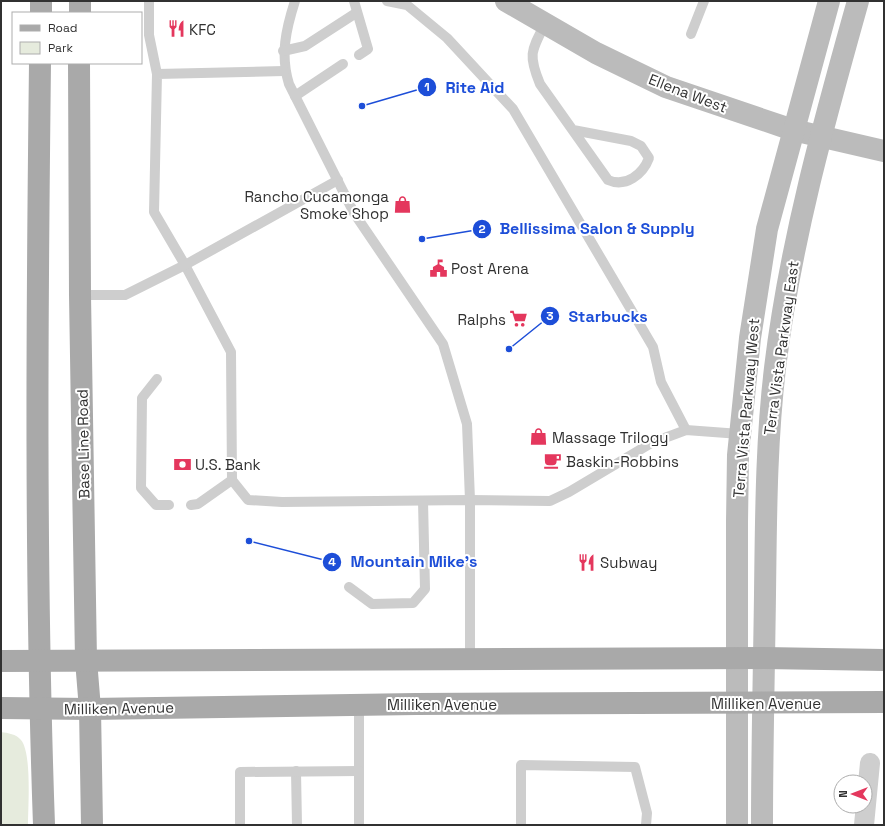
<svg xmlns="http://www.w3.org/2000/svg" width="885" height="826" viewBox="0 0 885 826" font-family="'Space Grotesk',sans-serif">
  <rect width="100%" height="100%" fill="#fff"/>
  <path fill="#e6ebdd" d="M1,732C8,733 16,734 21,740C32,753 28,807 28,825H1Z"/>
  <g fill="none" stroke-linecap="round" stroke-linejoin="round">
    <g stroke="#cecece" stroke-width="10">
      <polyline points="149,1 149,35 157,74"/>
      <path d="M295,1C286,29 280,55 289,84L354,213L443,344L467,424L470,500V661"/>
      <polyline points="354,1 368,49 359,55"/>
      <polyline points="387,1 407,5 447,38 513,109 653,347 661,382 686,430"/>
      <path d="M545,24C531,51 528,55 540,84L608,180C626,188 643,174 649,158L641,146L631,141L573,130"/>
      <polyline points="691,34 704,1"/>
      <polyline points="283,51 305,46 356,13"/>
      <polyline points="284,71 157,74 154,212 185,265 231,352 232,480 248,500 282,502 470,500 550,501 569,492 653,442 670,436 686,430 740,434"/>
      <polyline points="295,96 343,64"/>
      <polyline points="80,295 125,295 185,265 338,180"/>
      <polyline points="157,379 142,398 141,488 156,505 169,505"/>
      <polyline points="191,505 198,504 232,480"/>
      <polyline points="349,587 372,604 413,603 425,589 423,501"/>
      <polyline points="359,705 359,825"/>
      <polyline points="296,771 297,825"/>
      <polyline points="240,825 240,772 359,771"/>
      <polyline points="521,825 521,765 635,767 647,813 646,825"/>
    </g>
    <polyline stroke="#cecece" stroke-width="20" points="864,825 870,763"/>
    <g stroke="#bbb" stroke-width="22">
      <polyline points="506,1 596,53 666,87 793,130 884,151"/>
      <polyline points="737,825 737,522 738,455 750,338 767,229 829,1"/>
      <path d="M762,825C762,748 764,671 765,594C766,519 766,444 775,368C790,243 824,122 858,1"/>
    </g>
    <g stroke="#a9a9a9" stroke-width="22">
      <polyline points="41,13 41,1"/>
      <polyline points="80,13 80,1"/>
      <path d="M40,63C37,317 35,571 44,825"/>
      <polyline points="79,63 80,295 86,660 90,709 92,825"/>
      <polyline points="1,661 764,658 884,660"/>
      <polyline points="1,708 90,709 416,704 884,702"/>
    </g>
  </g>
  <defs>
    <symbol id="restaurant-bare" viewBox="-9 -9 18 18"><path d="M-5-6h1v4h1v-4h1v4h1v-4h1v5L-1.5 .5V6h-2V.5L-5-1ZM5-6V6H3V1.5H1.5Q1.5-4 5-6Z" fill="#e4375d" stroke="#fff" stroke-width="2.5" paint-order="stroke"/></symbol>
    <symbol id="shop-bare" viewBox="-9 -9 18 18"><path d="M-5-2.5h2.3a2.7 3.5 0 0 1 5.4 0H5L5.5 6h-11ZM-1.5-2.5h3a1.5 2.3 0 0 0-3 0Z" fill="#e4375d" stroke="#fff" stroke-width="2.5" paint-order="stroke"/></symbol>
    <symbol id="civic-bare" viewBox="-9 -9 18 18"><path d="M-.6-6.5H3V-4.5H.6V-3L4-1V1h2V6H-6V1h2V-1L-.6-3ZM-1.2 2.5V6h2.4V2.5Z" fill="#e4375d" stroke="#fff" stroke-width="2.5" paint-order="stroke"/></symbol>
    <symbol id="supermarket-bare" viewBox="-9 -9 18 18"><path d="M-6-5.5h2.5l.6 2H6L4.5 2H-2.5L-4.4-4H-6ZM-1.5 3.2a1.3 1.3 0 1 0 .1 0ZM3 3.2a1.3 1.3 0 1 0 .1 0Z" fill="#e4375d" stroke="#fff" stroke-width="2.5" paint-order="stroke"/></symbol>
    <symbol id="cafe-bare" viewBox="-9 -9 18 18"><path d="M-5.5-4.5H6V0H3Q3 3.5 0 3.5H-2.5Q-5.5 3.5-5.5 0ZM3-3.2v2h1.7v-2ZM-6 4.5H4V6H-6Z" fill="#e4375d" stroke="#fff" stroke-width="2.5" paint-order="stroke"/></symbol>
    <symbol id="bank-bare" viewBox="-9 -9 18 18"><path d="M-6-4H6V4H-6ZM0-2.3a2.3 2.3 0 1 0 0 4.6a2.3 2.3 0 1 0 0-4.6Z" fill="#e4375d" stroke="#fff" stroke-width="2.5" paint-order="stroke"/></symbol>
  </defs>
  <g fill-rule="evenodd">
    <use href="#restaurant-bare" x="164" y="16" width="25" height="25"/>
    <use href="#shop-bare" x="390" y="192" width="25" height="25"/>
    <use href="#civic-bare" x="426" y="256" width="25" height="25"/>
    <use href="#supermarket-bare" x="506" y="306" width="25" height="25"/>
    <use href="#shop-bare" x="526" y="424" width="25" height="25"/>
    <use href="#cafe-bare" x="540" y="448" width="25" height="25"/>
    <use href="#bank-bare" x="170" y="452" width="25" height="25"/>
    <use href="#restaurant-bare" x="574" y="550" width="25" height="25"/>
  </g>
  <g text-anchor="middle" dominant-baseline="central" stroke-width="4" stroke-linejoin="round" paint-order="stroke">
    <g font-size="15" fill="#313131" stroke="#fff" text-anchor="start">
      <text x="189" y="29">KFC</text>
      <text x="389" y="196" text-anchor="end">Rancho Cucamonga<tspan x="389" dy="17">Smoke Shop</tspan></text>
      <text x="451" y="268">Post Arena</text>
      <text x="506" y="319" text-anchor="end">Ralphs</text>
      <text x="552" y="437">Massage Trilogy</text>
      <text x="566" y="461">Baskin-Robbins</text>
      <text x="195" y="464">U.S. Bank</text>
      <text x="600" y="562">Subway</text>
    </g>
    <g font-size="15" fill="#313131" stroke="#fff">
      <text transform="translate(688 93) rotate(21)">Ellena West</text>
      <text transform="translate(781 348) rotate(-82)">Terra Vista Parkway East</text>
      <text transform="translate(746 408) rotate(-85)">Terra Vista Parkway West</text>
      <text transform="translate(83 444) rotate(-91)">Base Line Road</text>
      <text x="766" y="703">Milliken Avenue</text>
      <text x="442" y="704">Milliken Avenue</text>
      <text transform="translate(119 708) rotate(-1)">Milliken Avenue</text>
    </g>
  </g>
  <path fill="none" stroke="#1d4ed8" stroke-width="1.5" d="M362 106L427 87M422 239L482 229M509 349L550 316M249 541L332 562"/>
  <g fill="#1d4ed8" stroke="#fff" stroke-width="1.5">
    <circle cx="362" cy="106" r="4"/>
    <circle cx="422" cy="239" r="4"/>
    <circle cx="509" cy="349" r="4"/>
    <circle cx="249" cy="541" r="4"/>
    <circle cx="427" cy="87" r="10"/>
    <circle cx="482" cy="229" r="10"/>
    <circle cx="550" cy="316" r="10"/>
    <circle cx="332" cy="562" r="10"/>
  </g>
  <g font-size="12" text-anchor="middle" font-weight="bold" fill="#fff">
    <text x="427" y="91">1</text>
    <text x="482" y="233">2</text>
    <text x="550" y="320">3</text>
    <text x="332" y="566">4</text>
  </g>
  <g font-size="16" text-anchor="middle" font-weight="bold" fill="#1d4ed8" stroke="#fff" stroke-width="4" stroke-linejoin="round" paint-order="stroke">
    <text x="475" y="93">Rite Aid</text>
    <text x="597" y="234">Bellissima Salon &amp; Supply</text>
    <text x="608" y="322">Starbucks</text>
    <text x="414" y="567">Mountain Mike's</text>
  </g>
  <rect width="885" height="826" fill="none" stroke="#313131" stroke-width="4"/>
  <rect x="12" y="12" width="130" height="52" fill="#ffffff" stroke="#adadad"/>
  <rect x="20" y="25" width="20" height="6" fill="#a9a9a9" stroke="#adadad"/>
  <text x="48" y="32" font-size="12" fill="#313131">Road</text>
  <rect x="20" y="42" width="20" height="12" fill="#e6ebdd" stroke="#adadad"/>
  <text x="48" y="52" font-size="12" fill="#313131">Park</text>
  <g transform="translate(853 794) rotate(270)"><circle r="19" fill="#ffffff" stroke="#adadad"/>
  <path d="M0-3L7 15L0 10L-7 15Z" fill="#e4375d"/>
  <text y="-6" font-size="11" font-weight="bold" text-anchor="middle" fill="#313131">N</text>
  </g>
</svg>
